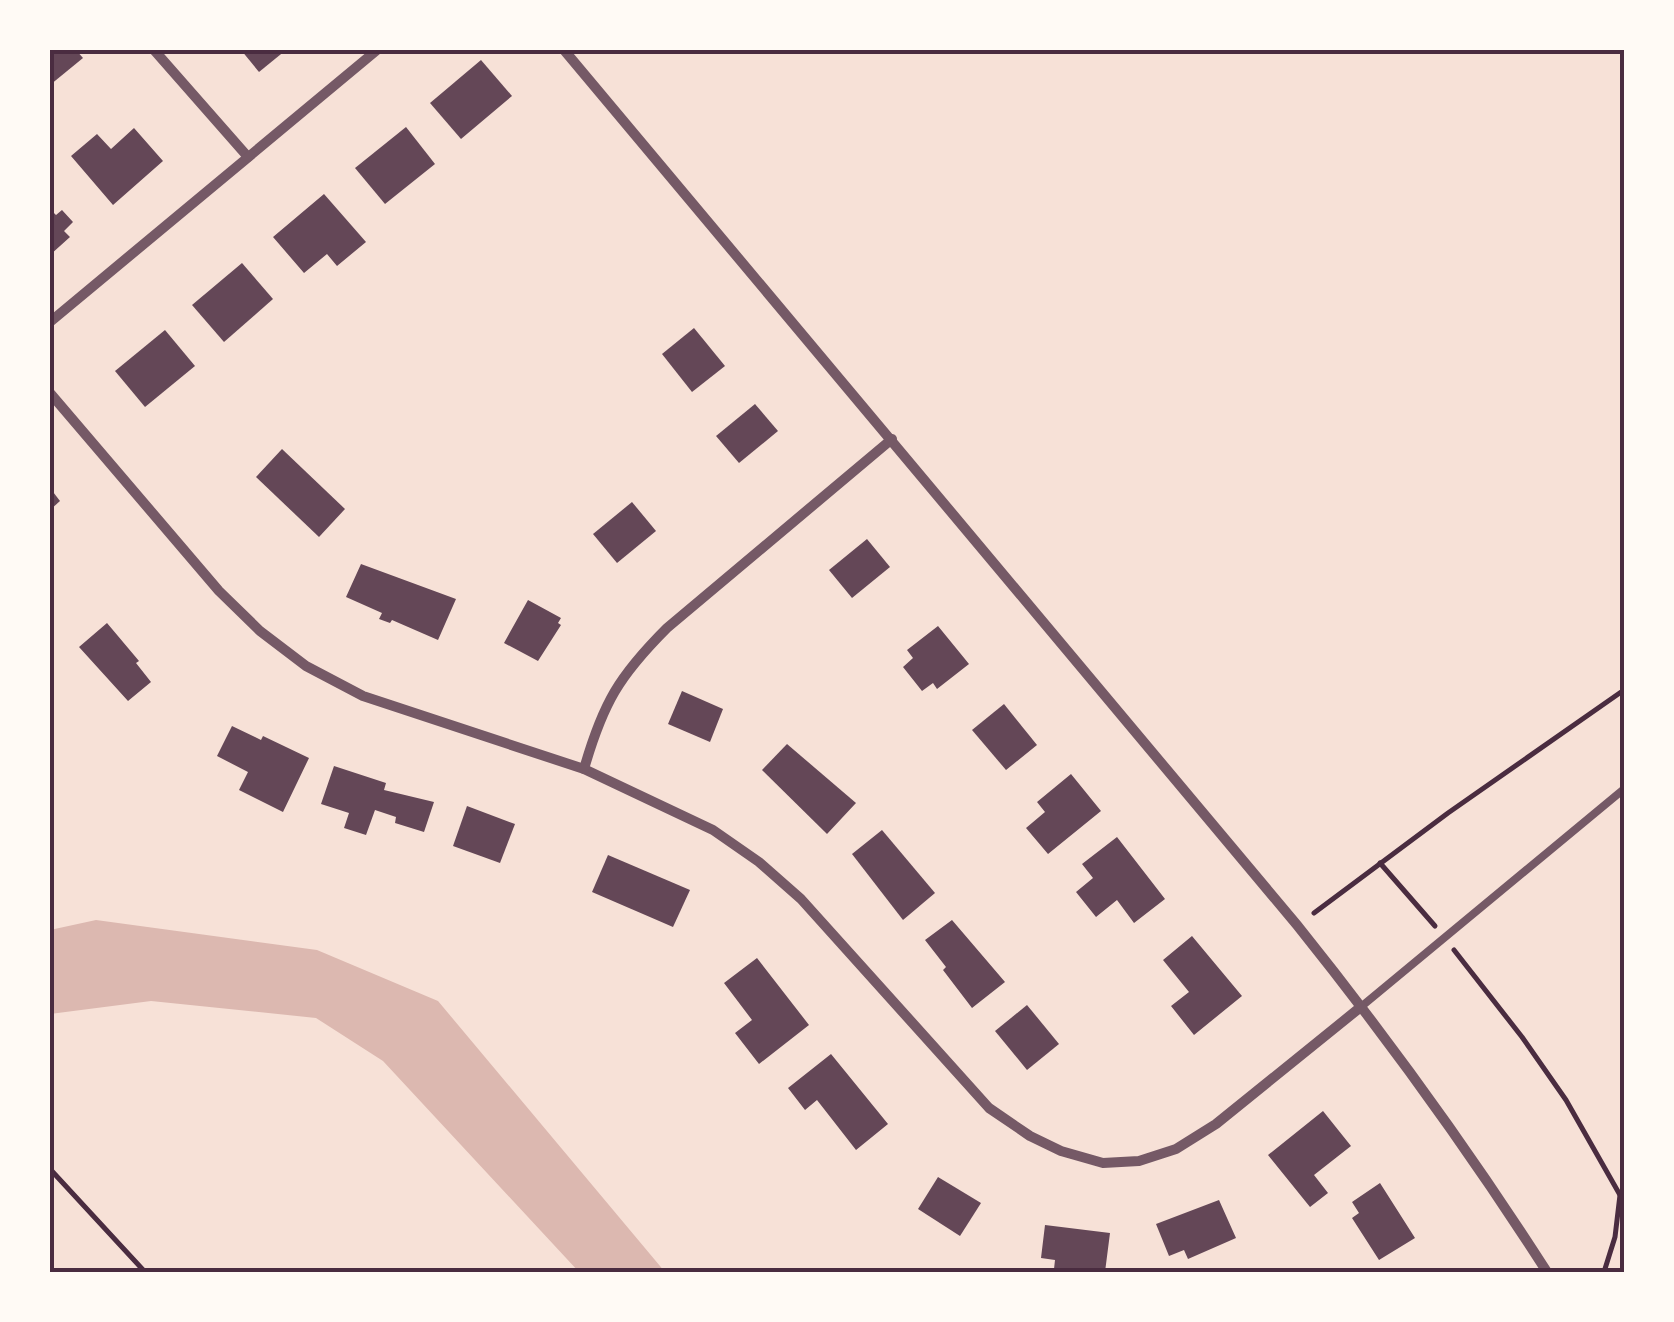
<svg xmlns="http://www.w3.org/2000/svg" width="1674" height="1322" viewBox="0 0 1674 1322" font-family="'PT Sans',sans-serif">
  <rect width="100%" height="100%" fill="#f7e1d7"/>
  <polygon fill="#dcb8b0" points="96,920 317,950 438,1001 665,1272 579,1272 383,1061 316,1018 151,1001 50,1014 50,930"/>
  <g fill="#644757">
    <polygon points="50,50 76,50 83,58 50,85"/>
    <polygon points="241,50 286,50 259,72"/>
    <polygon points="481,60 512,96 461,139 430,103"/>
    <polygon points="406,127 435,164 385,204 355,168"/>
    <polygon points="134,128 163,161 113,205 71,156 97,134 111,149"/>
    <polygon points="324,194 366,242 337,266 327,254 304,273 273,237"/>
    <polygon points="50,209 56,215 62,210 73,222 64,231 70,237 50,255"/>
    <polygon points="242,263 273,299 224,342 192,305"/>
    <polygon points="694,328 725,366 692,392 662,354"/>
    <polygon points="165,330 195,366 145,407 115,371"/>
    <polygon points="755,404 778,431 739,463 716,436"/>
    <polygon points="282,449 345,509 319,537 256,477"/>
    <polygon points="50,488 60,501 50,510"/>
    <polygon points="632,502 656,531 617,563 593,534"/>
    <polygon points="867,539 890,567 852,598 829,570"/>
    <polygon points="361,564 456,599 438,640 392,620 390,623 379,619 382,613 346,597"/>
    <polygon points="528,600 561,618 558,623 561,625 538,661 504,643"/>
    <polygon points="107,623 139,661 136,663 151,682 128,701 79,647"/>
    <polygon points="938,626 969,664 937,689 933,683 922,691 903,667 913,658 907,650"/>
    <polygon points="682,691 723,709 710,742 668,724"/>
    <polygon points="1004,704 1037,745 1006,770 972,730"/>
    <polygon points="232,726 261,740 263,736 309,758 283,812 239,790 248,772 217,756"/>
    <polygon points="787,744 856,803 827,834 762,770"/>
    <polygon points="334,766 386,783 384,790 434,802 424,832 395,823 396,817 375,810 366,835 344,828 349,813 321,804"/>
    <polygon points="1071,774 1101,811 1048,854 1026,828 1045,812 1037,802"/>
    <polygon points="467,806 515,824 500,863 453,846"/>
    <polygon points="882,830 935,893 903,920 852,854"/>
    <polygon points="1117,837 1165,899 1134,923 1117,900 1096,917 1076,892 1093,878 1082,864"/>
    <polygon points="608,855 690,890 673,927 592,892"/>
    <polygon points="952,920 1005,982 972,1008 943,970 946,967 925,940"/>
    <polygon points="1192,936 1242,996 1194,1035 1171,1006 1189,992 1163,960"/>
    <polygon points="757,958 809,1025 759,1064 735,1033 752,1020 724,983"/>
    <polygon points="1027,1005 1059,1044 1027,1070 995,1031"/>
    <polygon points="831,1054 888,1124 856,1150 817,1100 805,1110 788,1088"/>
    <polygon points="1323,1111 1351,1146 1314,1175 1328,1193 1310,1207 1268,1155"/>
    <polygon points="938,1177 981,1203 960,1236 918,1209"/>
    <polygon points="1380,1183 1415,1238 1379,1260 1352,1218 1359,1213 1352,1202"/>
    <polygon points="1219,1200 1236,1238 1188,1259 1184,1250 1169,1256 1156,1224"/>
    <polygon points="1045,1225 1110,1233 1105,1272 1054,1269 1055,1260 1041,1258"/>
  </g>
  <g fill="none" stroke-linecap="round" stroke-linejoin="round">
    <g stroke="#4a2c40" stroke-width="5">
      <polyline points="1380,863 1435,926"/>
      <polyline points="1314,913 1448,813 1624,690"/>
      <polyline points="1454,950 1522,1037 1566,1100 1620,1195"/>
      <polyline points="50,1169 145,1272"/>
      <polyline points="1604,1272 1615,1237 1620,1195 1624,1193"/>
    </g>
    <polyline stroke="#755966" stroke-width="8" points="1362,1006 1624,789"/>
    <g stroke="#755966" stroke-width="10">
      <polyline points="154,50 248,157"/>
      <path d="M564,50L1297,925C1386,1036 1470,1152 1547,1272"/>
      <polyline points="50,322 377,50"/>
      <polyline points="50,393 219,591 260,631 306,666 363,696 584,769 713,830 759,862 801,899 989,1108 1030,1136 1061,1151 1103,1163 1139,1161 1176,1149 1216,1124 1362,1006"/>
      <path d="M584,769C603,703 619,676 667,628L892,439"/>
    </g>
  </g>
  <rect width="1674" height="1322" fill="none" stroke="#fffaf5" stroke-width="105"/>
  <rect x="52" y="52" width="1570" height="1218" fill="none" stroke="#4a2c40" stroke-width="4"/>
</svg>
